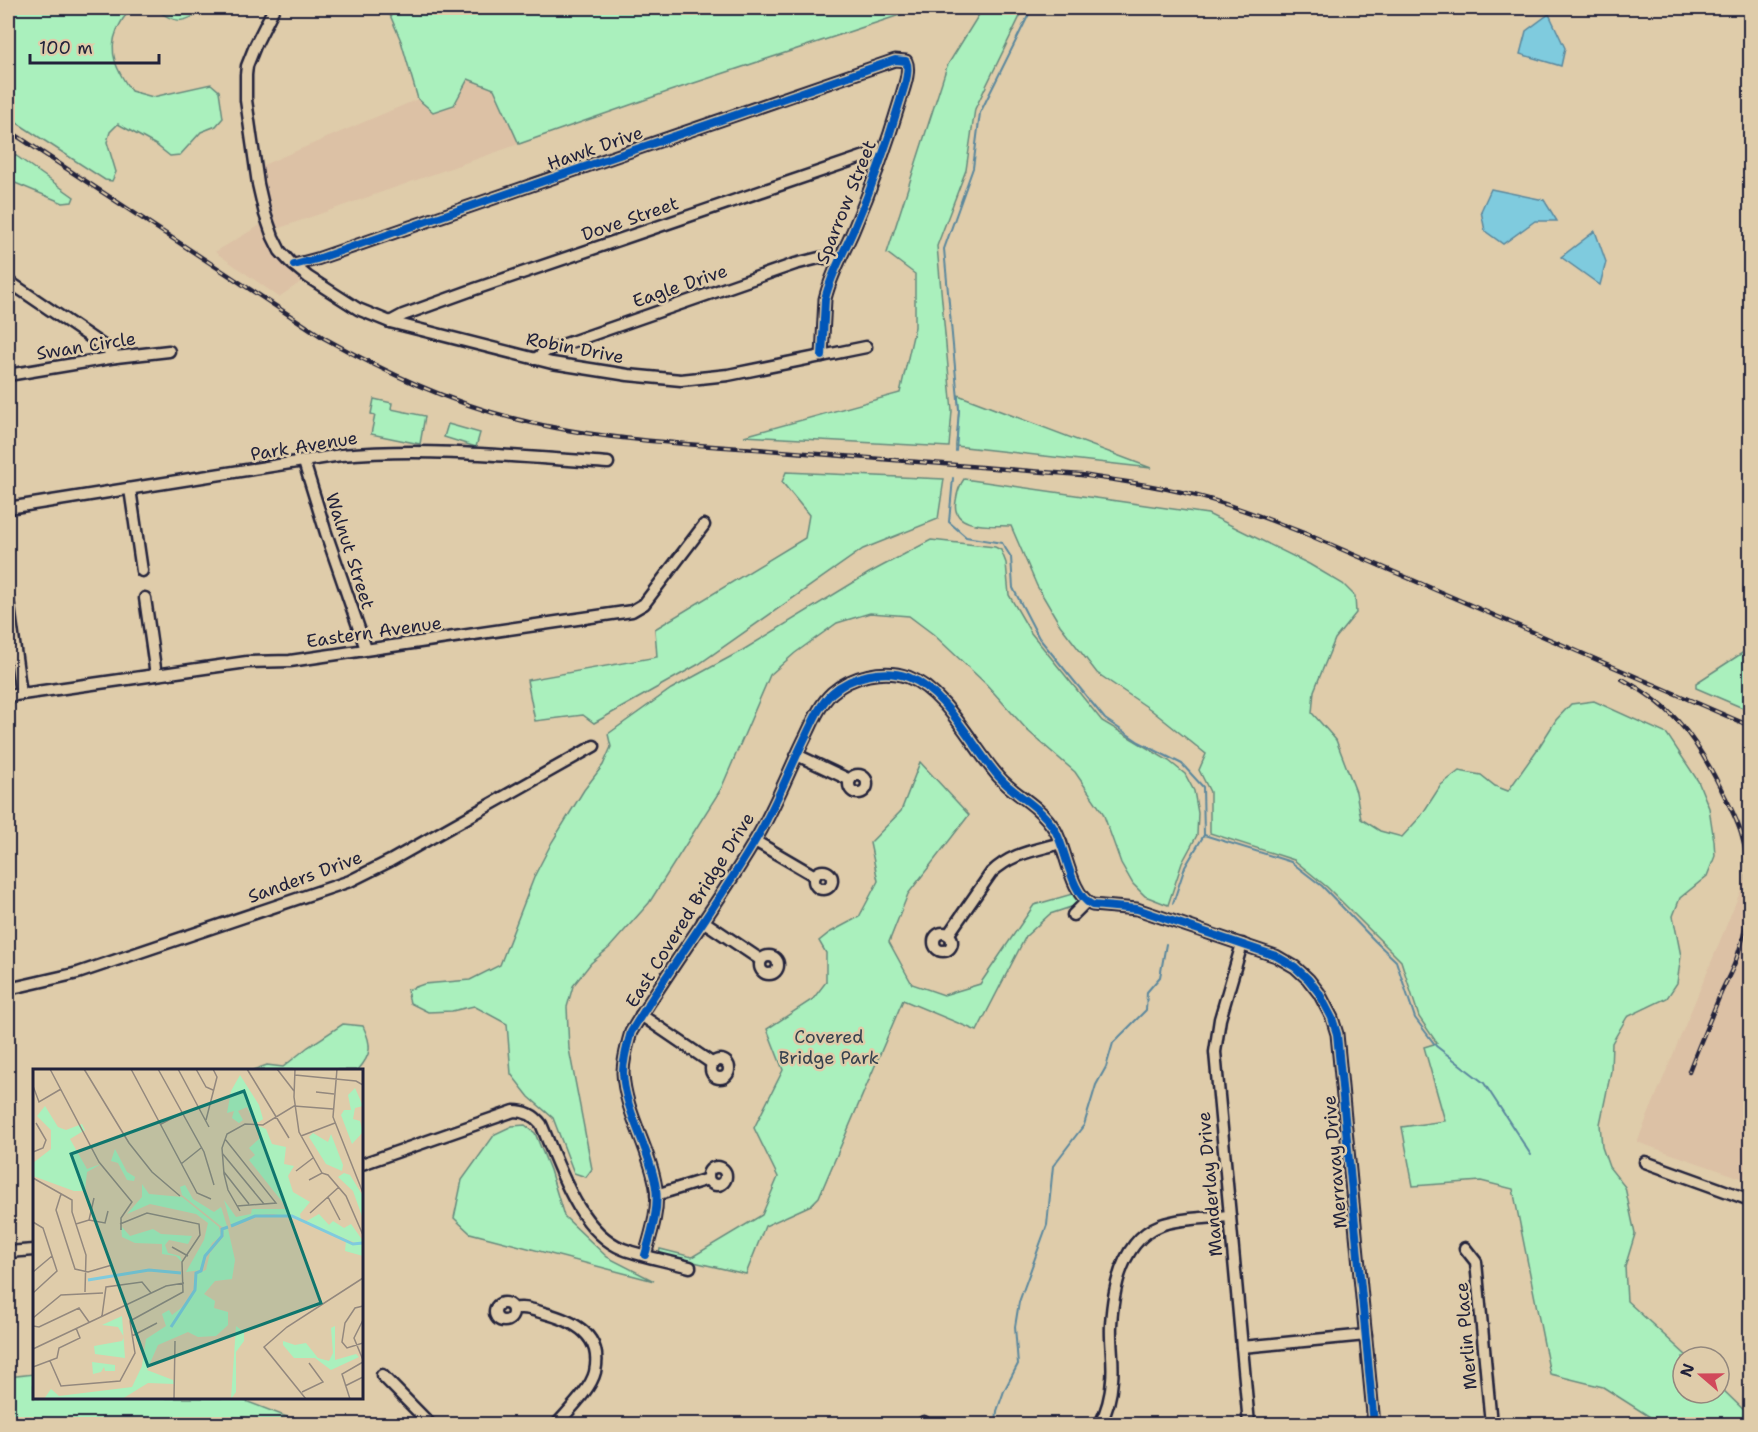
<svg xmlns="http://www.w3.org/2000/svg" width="1758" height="1432" viewBox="0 0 1758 1432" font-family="'Shantell Sans',sans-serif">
  <rect width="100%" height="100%" fill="#dfccaa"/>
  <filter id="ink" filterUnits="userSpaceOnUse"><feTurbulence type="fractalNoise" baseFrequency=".0167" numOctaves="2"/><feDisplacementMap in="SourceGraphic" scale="12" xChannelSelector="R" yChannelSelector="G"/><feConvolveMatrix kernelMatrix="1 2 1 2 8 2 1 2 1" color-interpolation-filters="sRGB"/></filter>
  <g filter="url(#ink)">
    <g fill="#dcc1a5">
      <polygon points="468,79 494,89 519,144 271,231 308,277 279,297 215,252 267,221 256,168 418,99 433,112 454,105"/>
      <polygon points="1750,868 1750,1181 1637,1142"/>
    </g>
    <g fill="#aaf0bd" stroke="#66897c" stroke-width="1.5">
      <path d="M8,8H134C125,14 122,20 117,30C107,54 118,72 131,91L153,97L211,84L219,91L223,118L216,126L201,132L180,155L170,156L156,145L118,124L110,132L107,142L116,172L112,181L105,180L8,117Z"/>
      <path d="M154,8H205C184,25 175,24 154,8Z"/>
      <polygon points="376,8 921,8 670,91 519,144 494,89 468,79 454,105 433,112 418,99 401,41 390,15"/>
      <polygon points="983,8 1024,8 975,109 966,170 937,246 952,411 949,447 744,436 900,393 915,327 915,274 887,253 947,66"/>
      <polygon points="8,150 74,197 72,202 63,203 8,180"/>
      <polygon points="958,395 1151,468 956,446 959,410"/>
      <polygon points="374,399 392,403 391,409 425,416 420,444 371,434 375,415 371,414"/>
      <polygon points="448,424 480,433 476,447 444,437"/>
      <polygon points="786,472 944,479 938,519 863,549 699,664 594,723 583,715 535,721 527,680 657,657 655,629 805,538 809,515 782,482"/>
      <path d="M964,479L1208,514L1309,564L1343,584L1355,596L1356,613L1335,639L1314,691L1312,713L1336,740L1356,792L1361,819L1380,831L1402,837L1421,816L1441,785L1459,771L1481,775L1495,786L1508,791L1539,747L1556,720L1571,704L1594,701L1667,734L1698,781L1709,808L1714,841L1715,856L1707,876L1680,898L1673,916L1681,956L1677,983L1667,998L1627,1017L1612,1043L1611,1071L1600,1124L1602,1147L1609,1167L1625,1187L1635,1234L1625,1267L1627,1301L1688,1357H1683V1393H1719V1386L1750,1416V1424H1661L1603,1387L1550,1374L1513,1189L1481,1181L1413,1186L1402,1127L1445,1121L1424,1047L1437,1043L1419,1017L1401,961L1327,887L1294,860L1210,833V792L1199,770L1206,754L1150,709L1097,673L1060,625L1037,586L1011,526C993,525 950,530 956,501C957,493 959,486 964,479Z"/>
      <polygon points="931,540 995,547 1001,550 1006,563 1009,595 1031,633 1102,721 1169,761 1185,774 1194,791 1198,813 1197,835 1182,863 1168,905 1145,896 1133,884 1121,863 1103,813 1075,772 1028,731 986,684 933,634 909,616 870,613 837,623 795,653 770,675 721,789 649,903 609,948 591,963 573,986 567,1007 569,1049 592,1169 586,1177 574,1173 553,1118 529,1097 511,1074 507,1024 474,1006 452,1011 428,1012 410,1003 407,990 424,984 470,980 500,965 535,875 552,842 584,790 603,765 611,747 608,734 671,689 743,650 869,573"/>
      <polygon points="1750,648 1750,711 1696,688 1696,683"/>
      <polygon points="920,762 969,815 908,894 889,942 912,984 944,995 980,984 1034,905 1079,892 1086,902 1050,914 1026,936 977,1031 903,1000 819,1197 811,1205 765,1226 746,1274 659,1254 660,1249 692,1257 762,1215 778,1177 754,1128 783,1070 767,1029 813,999 826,982 826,953 819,941 829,933 859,917 878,881 870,843 901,811"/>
      <path d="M343,1024L363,1026C372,1045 372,1054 358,1070H253L267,1065L283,1067L308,1047Z"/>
      <polygon points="525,1125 535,1133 550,1170 564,1216 607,1257 654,1281 470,1233 454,1218 462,1180 495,1134 512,1126"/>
      <polygon points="34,1374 34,1398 238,1398 305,1424 8,1424 8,1377"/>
    </g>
    <g fill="#7fcbde" stroke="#5a879d" stroke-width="1.5">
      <polygon points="1549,14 1565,48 1561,66 1520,54 1526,31"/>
      <polygon points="1491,189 1544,200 1557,221 1535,221 1503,244 1485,231 1481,211"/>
      <polygon points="1595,231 1606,262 1600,285 1561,257"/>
    </g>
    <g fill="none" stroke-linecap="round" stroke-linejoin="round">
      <g stroke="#5a879d" stroke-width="2">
        <polyline points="956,451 959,410 944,249 973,168 980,113 1032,8"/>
        <polyline points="953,478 949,522 966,537 1002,543 1011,557 1013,588 1039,638 1105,719 1139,742 1182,764 1203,787 1204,835 1291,862 1322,886 1375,941 1396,961 1415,1018 1436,1046 1484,1083 1531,1155"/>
        <polyline points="1173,903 1185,867 1204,835"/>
        <polyline points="996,1424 997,1411 1004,1391 1018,1364 1015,1327 1019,1302 1047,1225 1053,1166 1084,1125 1096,1085 1106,1067 1113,1043 1146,1010 1147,992 1160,977 1166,944"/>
      </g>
      <defs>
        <g id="minor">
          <polyline points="274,8 255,46 247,66 246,75 246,100 258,184 265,214 273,237 280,251 290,262 308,277 358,309 390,322 552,363 628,375 681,380 728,375 866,347"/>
          <path d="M294,265L317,259L895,60L906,61C911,71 903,90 900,101C887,145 871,189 853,231C843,254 831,274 825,299L822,356"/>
          <polyline points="8,281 105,347 116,357"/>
          <polyline points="390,322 403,315 475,289 871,154 883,153"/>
          <polyline points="535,359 548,350 795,264 819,258 839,258"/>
          <polyline points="8,375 116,357 169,351"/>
          <polyline points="304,462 326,533 366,649"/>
          <polyline points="130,489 142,571"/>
          <path d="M8,508L341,455C430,447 520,457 608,463"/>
          <polyline points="145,598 156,675"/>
          <polyline points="8,599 21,694"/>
          <polyline points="8,696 247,662 290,661 632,611 644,604 704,525"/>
          <polyline points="797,755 850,780"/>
          <circle cx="858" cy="784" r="9"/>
          <polyline points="755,841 815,876"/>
          <circle cx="823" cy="880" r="9"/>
          <polyline points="1073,915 1086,902"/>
          <polyline points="703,921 761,960"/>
          <circle cx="943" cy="942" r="9"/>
          <path d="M948,935L991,873C1012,853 1033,851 1061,843"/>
          <polyline points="1242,944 1220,1019 1215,1052 1249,1424"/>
          <circle cx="769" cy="965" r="9"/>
          <polyline points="8,989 78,973 350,881 390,861 594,746"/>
          <polyline points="641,1015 713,1064"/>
          <circle cx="720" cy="1069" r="9"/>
          <polyline points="1645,1162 1750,1200"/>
          <path d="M362,1164L514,1111C525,1111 534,1115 541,1124C559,1165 578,1231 623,1249C644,1257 668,1261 690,1267"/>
          <circle cx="717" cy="1176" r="9"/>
          <polyline points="656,1195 708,1179"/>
          <polyline points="1465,1248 1476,1262 1491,1424"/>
          <polyline points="8,1252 34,1250"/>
          <path d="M645,1255C651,1234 659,1210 656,1188C650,1148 625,1113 623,1073C623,1059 627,1046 631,1032C671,965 720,902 759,834C776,804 789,771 804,740C812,724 819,705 832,693C851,676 884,668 908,677C946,691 973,748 999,777C1010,790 1025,798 1037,809C1044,815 1050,822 1055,830C1067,851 1070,893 1092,905L1137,909L1276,956L1295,967L1308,979L1319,993L1332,1018L1337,1034L1374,1424"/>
          <circle cx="504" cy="1312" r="9"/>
          <path d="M513,1309C524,1306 533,1310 544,1313C574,1321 603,1335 595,1372C591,1389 569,1410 557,1424"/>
          <polyline points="1242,1347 1366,1335"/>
          <polyline points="382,1375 430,1424"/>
          <polyline points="924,1422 925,1424"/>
          <path d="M1100,1424C1107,1411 1111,1396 1112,1380C1114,1362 1110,1344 1111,1325C1113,1288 1122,1240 1161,1225C1179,1218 1210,1218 1230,1216"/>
        </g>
      </defs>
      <use href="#minor" stroke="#22223b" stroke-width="15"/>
      <use href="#minor" stroke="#dfccaa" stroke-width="10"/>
      <defs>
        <g id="rail">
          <path d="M8,130L324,338C385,372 448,402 516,419C598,440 684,444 768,450C873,458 977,467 1081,475C1114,480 1148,484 1181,492C1226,502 1268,519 1311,536L1750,726"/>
          <path d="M1622,679C1670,705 1691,731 1716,779C1725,797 1735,814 1741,833C1753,872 1752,915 1738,954C1734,968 1726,981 1720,995C1710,1020 1699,1045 1689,1071"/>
        </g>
      </defs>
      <use href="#rail" stroke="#22223b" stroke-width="4.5"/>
      <use href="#rail" stroke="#dfccaa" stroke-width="2" stroke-dasharray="7" stroke-linecap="butt"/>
      <defs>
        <g id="cycleway">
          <path d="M294,265L317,259L895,60L906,61C911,71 903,90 900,101C887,145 871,189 853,231C843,254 831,274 825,299L822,356"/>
          <path d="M645,1255C651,1234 659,1210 656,1188C650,1148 625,1113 623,1073C623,1059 627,1046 631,1032C671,965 720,902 759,834C776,804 789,771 804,740C812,724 819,705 832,693C851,676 884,668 908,677C946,691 973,748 999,777C1010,790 1025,798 1037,809C1044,815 1050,822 1055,830C1067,851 1070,893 1092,905L1137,909L1276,956L1295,967L1308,979L1319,993L1332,1018L1337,1034L1374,1424"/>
        </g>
      </defs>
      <use href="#cycleway" stroke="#dfccaa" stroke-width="11"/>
      <use href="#cycleway" stroke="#0057b8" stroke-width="8"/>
    </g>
  </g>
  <g text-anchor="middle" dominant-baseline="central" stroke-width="5" stroke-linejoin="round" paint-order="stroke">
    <g font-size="18" fill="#22223b" stroke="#dfccaa">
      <text transform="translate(595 148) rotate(-19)">Hawk Drive</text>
      <text transform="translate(846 202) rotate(-68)">Sparrow Street</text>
      <text transform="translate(630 219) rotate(-19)">Dove Street</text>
      <text transform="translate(680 286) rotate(-19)">Eagle Drive</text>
      <text transform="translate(86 346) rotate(-9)">Swan Circle</text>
      <text transform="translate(575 348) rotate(11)">Robin Drive</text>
      <text transform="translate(304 446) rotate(-9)">Park Avenue</text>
      <text transform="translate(350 551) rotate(72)">Walnut Street</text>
      <text transform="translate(374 632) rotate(-8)">Eastern Avenue</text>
      <text transform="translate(305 877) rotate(-20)">Sanders Drive</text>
      <text transform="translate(690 910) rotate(-58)">East Covered Bridge Drive</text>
      <text transform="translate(1335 1162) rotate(-95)">Merravay Drive</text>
      <text transform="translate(1210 1184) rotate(-95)">Manderlay Drive</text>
      <text transform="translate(1466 1336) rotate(-95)">Merlin Place</text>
    </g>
    <g font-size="18" fill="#36414e" stroke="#dfccaa">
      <text x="829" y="1037">Covered<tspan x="829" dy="21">Bridge Park</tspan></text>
    </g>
  </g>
  <g transform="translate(33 1069)">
    <rect width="330" height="330" fill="#dfccaa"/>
    <path d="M207,6L226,36L230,50L226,53H221L214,38L205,42L210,51L206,54L199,49L201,42L194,44L198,22ZM322,19L330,37L322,39L320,50L327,52L330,63L319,75L308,46L311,41H318L315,26ZM12,37L25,58L33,61L49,55L52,61L37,70L54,100L68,95L54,103L52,122H41L0,107V94L18,80V61L4,47ZM226,57L233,60L239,75L253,78L251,95L261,97L255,107L260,123L277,133L267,145L268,151L240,145L222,146L198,156L191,131L203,148L218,145L219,140H255L216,91L222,86L216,79L226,70ZM280,64L295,73L298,65L310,96L309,102L293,95L276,68ZM82,80L94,103L102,108L101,112L94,111L85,94L78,92ZM311,104L317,106L330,127V150L320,122L305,108ZM109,115L116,125L149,128L186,158L188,167L179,174L168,201L153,203L171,171L175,154L163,145L117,135L94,145L109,128ZM152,116L160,130L181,143L188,138L194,157L189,158L149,126L147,118ZM286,145L296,156L300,152L311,159L318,155L330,172V187L312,182L313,172L320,175H325L272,153ZM88,157L97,167L120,160L128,165L159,167L155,175L136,171L132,176L135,184L147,187L149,193L143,187L129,185V175L102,174L89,168ZM195,160L202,191L199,210L182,212L171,225L182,232L181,239L195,243V256L183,267L165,268L155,263L125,276L114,301L140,311L141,315L115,314L89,330H11L18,320L26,327L99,318L109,297L113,270L133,257L129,245L136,241L139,246L156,233L164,216L163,205L173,201L177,184L191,167L190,161ZM89,247L92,289L62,285L61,277L89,272L91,268L85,258L69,256ZM203,257L211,263V272L203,283V323L198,330ZM302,257V291L323,285L326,288L298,301L282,289H261L250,276V272L262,276L273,274L285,289L296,292L300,284L298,259ZM59,293L82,296V302H72L71,298L68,303L60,305Z" fill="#aaf0bd"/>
    <path fill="none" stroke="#7fcbde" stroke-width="3" d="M198,157L222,147H259L320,175L330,174M55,211L116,201L148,204M138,258L162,221L163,204L168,202L172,187L189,167V160L195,158"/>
    <path fill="none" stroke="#93887e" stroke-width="1.5" d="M17,0L66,93L99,133L88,149V161M51,0L96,74L119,103L147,127M98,0L164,124L178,130M125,0L171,83L181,116M145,0L176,58M163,0L173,18L180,21M214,0L256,69M244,0L261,22M262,0L261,28L266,63L289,104M304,0L300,48L330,124M262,6L323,12L330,16M0,17L6,33L28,20M283,23L301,25M173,51L184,8L180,0M128,55L149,44M268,67L302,54M192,70L243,134L204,137M0,83L10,79L13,71L3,54M189,84L231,135M148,95L168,79M263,102L280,89M191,103L216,135M0,109L39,131V143L53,186L52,223M276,111L289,104L295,106L313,127L330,166M28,125L23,141L42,200L55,203L79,196M295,128L307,151M207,142L195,121L191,105L189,79L194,65L212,55L230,56L261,37L300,40M277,144L306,118M56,151L61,129M0,153L10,159L24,202L0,224M43,155L56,151L72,154L75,142M139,178L155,187M0,203L19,187M330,237L322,239L312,254L309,273L314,279L330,274M69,247L73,218L109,213L118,224M0,249L28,226L70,224M330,251L321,269L330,291M0,257L6,258L46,239L56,253M99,267L124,254M0,280L133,217L151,214M17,292L28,317L87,312L102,284L97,252L150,223L149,193L167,166L166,155L114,144L87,155M0,298L24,289L26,279L47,269L43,259M312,317L330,308M269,323L290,313L276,294M141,330L142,272M273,330L231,278L254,258L330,209M317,330L309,305L330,293"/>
    <path fill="#0f766e" fill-opacity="0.15" stroke="#0f766e" stroke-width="3" d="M211,22L288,234L115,297L38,85Z"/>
    <rect width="330" height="330" fill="none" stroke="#22223b" stroke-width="3"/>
  </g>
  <rect width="1758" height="1432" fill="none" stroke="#dfccaa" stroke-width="30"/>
  <rect x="15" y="15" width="1728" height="1402" fill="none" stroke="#22223b" stroke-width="2" filter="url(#ink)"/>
  <g transform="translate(1701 1375) rotate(290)"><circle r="28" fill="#dfccaa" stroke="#93887e" stroke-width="1.5"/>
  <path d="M0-4.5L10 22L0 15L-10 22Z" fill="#d1495b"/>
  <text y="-9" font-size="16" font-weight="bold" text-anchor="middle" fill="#22223b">N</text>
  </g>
  <path d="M30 54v9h129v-9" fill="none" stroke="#22223b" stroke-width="3"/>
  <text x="39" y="54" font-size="18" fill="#22223b" stroke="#dfccaa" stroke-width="4.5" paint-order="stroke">100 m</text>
</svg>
